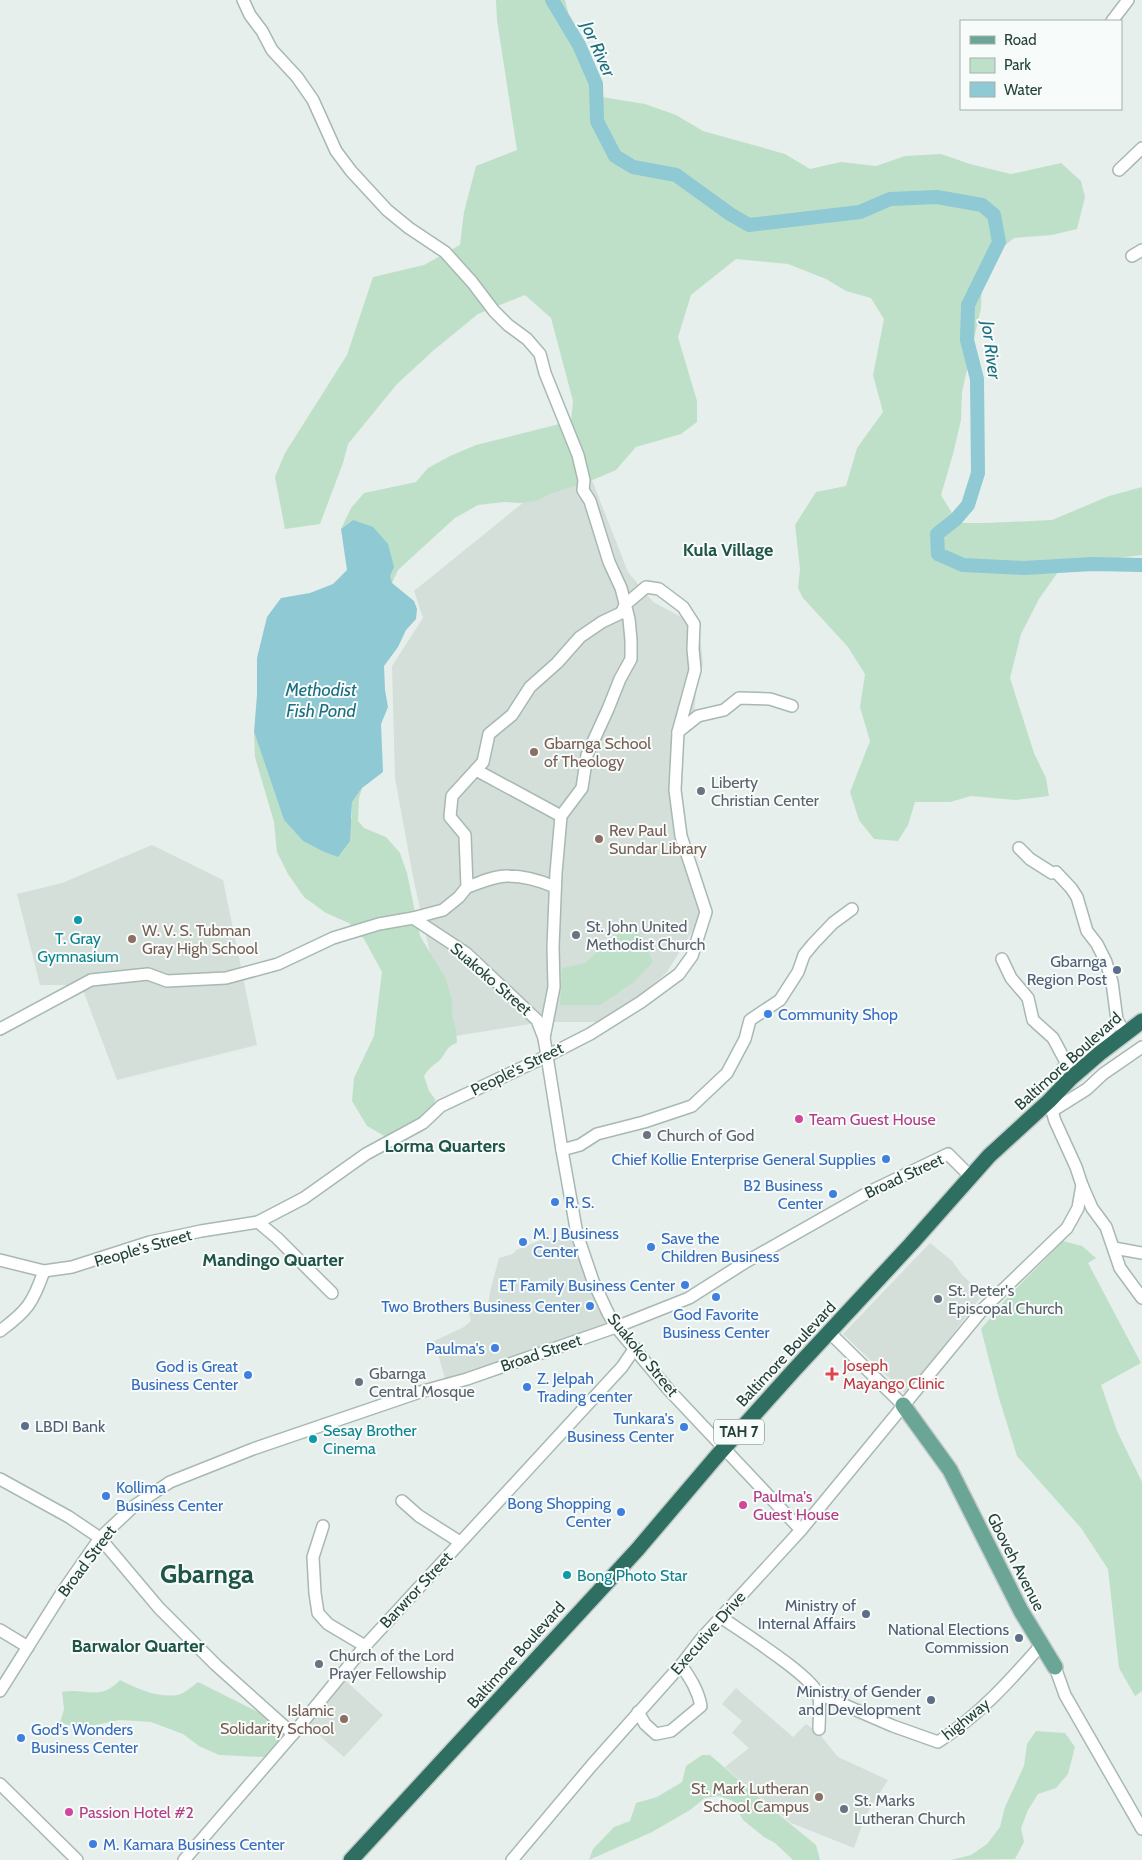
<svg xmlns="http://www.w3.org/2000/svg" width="1142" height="1860" viewBox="0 0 1142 1860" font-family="Cabin,sans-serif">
  <rect width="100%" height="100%" fill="#e6efeb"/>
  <g fill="#d4dfda">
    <polygon points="592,480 628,572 653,602 691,622 701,643 703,664 697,683 693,723 674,741 673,762 702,916 667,972 634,1001 601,1022 543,1022 449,1037 414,882 395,778 392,666 423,618 414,591 535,493"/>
    <polygon points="152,845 223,880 257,1045 117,1080 81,985 40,985 17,894 62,883"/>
    <polygon points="549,1237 560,1240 573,1238 606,1325 446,1381 434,1341 464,1327 471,1321 469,1313 479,1308 481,1312 479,1306 488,1304 491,1288 499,1258 513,1254 516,1250"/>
    <polygon points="930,1243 952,1261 962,1275 983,1294 907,1395 843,1334"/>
    <polygon points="346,1681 383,1715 344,1757 305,1723"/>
    <polygon points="736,1688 793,1737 806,1724 818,1732 838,1757 888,1780 866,1815 854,1848 791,1823 725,1767 749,1748 732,1733 742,1721 722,1704"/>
  </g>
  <g fill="#bfe0c8">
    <polygon points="496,0 565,0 573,31 602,97 645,104 676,115 703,131 785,154 810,169 841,162 876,166 905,156 941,154 970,164 1011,174 1061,163 1081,181 1085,197 1077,229 1052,235 1014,238 992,256 982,282 981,308 962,392 961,420 953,454 941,495 958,523 986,523 1052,520 1109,496 1142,487 1142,555 1063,565 1039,599 1021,634 1010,678 1034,753 1046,778 1049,796 1015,800 971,796 950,802 915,802 908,825 898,841 874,839 859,820 850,792 870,741 860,707 865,674 848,647 803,598 798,588 800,569 795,525 816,492 846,486 857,448 883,412 873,375 884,319 871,298 846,291 826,279 788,264 736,259 691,295 678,337 697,401 697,422 681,434 636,447 616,470 595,479 550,494 537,501 521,503 504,502 478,505 455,518 434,537 398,570 392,583 353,520 341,529 351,508 364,493 416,482 428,468 450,456 476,445 571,421 573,401 551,318 525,295 478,314 434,350 397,384 348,444 343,463 320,524 285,529 275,477 285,453 347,355 373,277 424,265 460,245 464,212 476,166 517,150 497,20"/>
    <path d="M254,732L284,820L303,841L322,851L338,856L352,817V802L362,788L359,798L358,821L364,828L386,837L400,853L407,873L420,936L446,979L452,1001V1014L456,1030L457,1043C445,1047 447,1053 439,1061C431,1067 430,1067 424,1076L429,1091L435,1099C432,1124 408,1129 388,1138L367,1126L352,1101L354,1078L374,1036L382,972L364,939L349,923L326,913L304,897L288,874L277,852L274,822L255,757Z"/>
    <polygon points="633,920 653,962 634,982 600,1005 560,1005 562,968 585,963"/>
    <polygon points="1063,1241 1082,1246 1096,1258 1088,1263 1141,1363 1101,1385 1117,1431 1142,1482 1142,1691 1135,1696 1119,1668 1108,1569 1081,1528 1017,1456 999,1398 981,1329 1005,1300"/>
    <path d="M120,1680C138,1689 157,1698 178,1695C185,1693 193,1686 198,1682L264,1715L289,1733L264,1757L219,1755L199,1746L183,1734L151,1722L119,1720L82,1728L60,1723L64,1709L62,1692C86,1687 99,1702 120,1680Z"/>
    <polygon points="1036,1731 1065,1733 1075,1747 1068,1774 1056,1788 1038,1794 1028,1810 1021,1828 1024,1842 1015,1859 951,1860 971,1855 987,1844 1000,1827 1005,1807 1024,1766 1027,1744"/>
    <polygon points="702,1755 710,1755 782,1817 816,1845 820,1860 793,1860 775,1843 764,1837 743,1820 733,1801 719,1796 705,1798 690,1810 652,1832 589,1860 593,1849 614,1827 630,1821 636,1803 657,1797 682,1782 686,1766"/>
  </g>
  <polygon fill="#8ec9d4" points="353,520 373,527 388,544 394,567 390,576 392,583 414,601 417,609 416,619 406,630 398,647 384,666 385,690 388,707 381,724 383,772 362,788 352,802 350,841 338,857 322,851 303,841 284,820 254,732 257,695 257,658 267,617 281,598 310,593 333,584 347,570 341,529"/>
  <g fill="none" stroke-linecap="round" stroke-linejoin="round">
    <polyline stroke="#8ec9d4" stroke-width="14" points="552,0 579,45 596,84 597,121 615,156 633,167 676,175 730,214 749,225 860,212 890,199 937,197 982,205 994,215 999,242 968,305 967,340 977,379 978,473 968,505 956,519 937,534 938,554 963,565 1024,568 1092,564 1142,565"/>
    <defs>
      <g id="minor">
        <polyline points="243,0 250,15 262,31 272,50 297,77 313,100 336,151 351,171 387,210 409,228 445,252 472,282 494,311 508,325 527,339 540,354 545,373 578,455 584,480 583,490 590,501 609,562 621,588 629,619 631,640 631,659 620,679 608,709 587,755 582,788 561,816 556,873 553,947 554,987 544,1038"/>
        <polyline points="1112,21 1128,0"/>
        <polyline points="1119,170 1142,148"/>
        <polyline points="1132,256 1142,250"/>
        <polyline points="476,770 561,816"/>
        <polyline points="1019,848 1030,859 1052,873 1056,872 1071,888 1077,897 1087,931 1097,944 1106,962 1112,982 1117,1020 1125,1033"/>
        <path d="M467,887C480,883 495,875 509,876C524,876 541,881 555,887"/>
        <polyline points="413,918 443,910 459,897 467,887 465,835 450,817 452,796 483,762 489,734 512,715 530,687 557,663 580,637 602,622 621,613 626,604 646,587 659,589 683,607 694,624 693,649 695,670 678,732"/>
        <polyline points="1002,959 1011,978 1028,998 1033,1020 1053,1038 1068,1066"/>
        <polyline points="0,1029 91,980 148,974 167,981 226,978 278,964 333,938 379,924 413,918 466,953 537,1020 544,1038 547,1056 562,1150 577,1234 593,1281 608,1313 616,1327 668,1389 801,1530"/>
        <polyline points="1063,1068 1068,1066 1096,1045 1117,1020"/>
        <polyline points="1052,1111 1087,1089 1103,1074 1142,1047"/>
        <polyline points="562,1150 580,1145 597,1134 644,1122 692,1106 727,1073 745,1039 750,1020 780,1000 798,972 804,955 813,944 833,923 852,909"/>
        <polyline points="1082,1185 1092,1208 1106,1227 1120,1268 1142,1298"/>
        <polyline points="258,1222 277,1238 332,1293"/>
        <polyline points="1114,1248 1142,1253"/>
        <polyline points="0,1260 44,1271 72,1267 150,1242 201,1231 258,1222 304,1198 366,1154 423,1123 441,1106 547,1056 590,1034 641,1002 679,974 692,956 706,912 681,836 675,790 678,732 698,716 724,710 739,698 770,699 792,706"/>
        <path d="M0,1331C27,1311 33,1303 44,1271"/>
        <polyline points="830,1333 903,1405"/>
        <polyline points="0,1479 69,1517 100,1538 159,1608 216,1665 293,1734"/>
        <polyline points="402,1501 419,1516 460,1542"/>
        <polyline points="323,1526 313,1557 315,1593 318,1613 328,1624 365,1646"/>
        <path d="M721,1617C740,1631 811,1675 818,1694C821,1701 819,1720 819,1729"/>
        <polyline points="0,1630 28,1647"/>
        <polyline points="1055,1667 1065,1695 1142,1829"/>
        <polyline points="0,1691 63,1591 100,1538 134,1506 170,1482 253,1449 420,1392 467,1379 616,1327 689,1298 744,1263 869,1192 948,1154 971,1177"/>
        <path d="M819,1694L893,1726L938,1742C978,1716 1010,1681 1041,1645"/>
        <path d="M638,1712L645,1724L656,1734L671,1731L701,1706C698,1690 690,1678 681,1665"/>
        <polyline points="0,1784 77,1860"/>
        <polyline points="184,1860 293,1734 365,1646 622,1367 635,1348"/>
        <polyline points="512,1860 592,1765 681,1665 701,1639 801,1530 983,1309 1067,1228 1078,1208 1082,1185 1076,1167 1055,1121 1049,1101"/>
      </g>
      <polyline id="major" points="903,1405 950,1470 1021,1611 1055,1667"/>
      <polyline id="highway" points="351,1860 637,1550 716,1457 795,1369 911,1244 989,1156 1049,1101 1071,1078 1100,1053 1142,1021"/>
    </defs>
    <use href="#minor" stroke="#a8b8b2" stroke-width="14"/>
    <use href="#major" stroke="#c2cac8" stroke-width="18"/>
    <use href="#highway" stroke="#c2cac8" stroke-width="18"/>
    <use href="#minor" stroke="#fff" stroke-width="11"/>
    <use href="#major" stroke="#6aa596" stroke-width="15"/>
    <use href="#highway" stroke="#2f6f62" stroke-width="15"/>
  </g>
  <g fill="#8d6e63" stroke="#f7fbf9" stroke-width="2">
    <circle cx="534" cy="752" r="5"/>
    <circle cx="599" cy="839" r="5"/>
    <circle cx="132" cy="939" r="5"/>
    <circle cx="344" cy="1719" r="5"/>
    <circle cx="819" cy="1797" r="5"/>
  </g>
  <g fill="#6b7280" stroke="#f7fbf9" stroke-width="2">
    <circle cx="701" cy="791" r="5"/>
    <circle cx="576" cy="935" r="5"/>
    <circle cx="647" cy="1135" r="5"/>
    <circle cx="938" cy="1299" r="5"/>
    <circle cx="359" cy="1382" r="5"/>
    <circle cx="319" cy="1664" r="5"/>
    <circle cx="844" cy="1809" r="5"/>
  </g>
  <g fill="#0f9aa8" stroke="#f7fbf9" stroke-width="2">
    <circle cx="78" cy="920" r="5"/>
    <circle cx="313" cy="1439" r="5"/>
    <circle cx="567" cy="1575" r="5"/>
  </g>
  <g fill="#5c6f8a" stroke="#f7fbf9" stroke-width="2">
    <circle cx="1117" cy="970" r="5"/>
    <circle cx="25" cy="1426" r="5"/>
    <circle cx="866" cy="1614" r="5"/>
    <circle cx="1019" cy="1638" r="5"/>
    <circle cx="931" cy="1700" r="5"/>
  </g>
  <g fill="#3f7fe0" stroke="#f7fbf9" stroke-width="2">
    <circle cx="768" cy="1014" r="5"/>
    <circle cx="886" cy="1159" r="5"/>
    <circle cx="833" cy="1194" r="5"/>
    <circle cx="555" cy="1202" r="5"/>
    <circle cx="523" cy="1242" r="5"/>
    <circle cx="651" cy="1247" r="5"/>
    <circle cx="685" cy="1285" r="5"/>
    <circle cx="716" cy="1297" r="5"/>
    <circle cx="590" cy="1306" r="5"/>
    <circle cx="495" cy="1348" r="5"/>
    <circle cx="248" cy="1375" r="5"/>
    <circle cx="527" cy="1387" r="5"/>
    <circle cx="684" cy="1427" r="5"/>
    <circle cx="106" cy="1496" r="5"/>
    <circle cx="621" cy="1512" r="5"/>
    <circle cx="21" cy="1738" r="5"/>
    <circle cx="93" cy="1844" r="5"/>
  </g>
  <g fill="#d1479c" stroke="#f7fbf9" stroke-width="2">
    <circle cx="799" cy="1119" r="5"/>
    <circle cx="743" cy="1505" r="5"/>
    <circle cx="69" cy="1812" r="5"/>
  </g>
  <path fill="#e0444e" stroke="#f7fbf9" stroke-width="2" d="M829.5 1366.5h5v5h5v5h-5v5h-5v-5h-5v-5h5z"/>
  <g text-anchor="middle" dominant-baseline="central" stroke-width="4" stroke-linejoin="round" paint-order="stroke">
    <rect fill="#f7fbf9" stroke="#637a73" stroke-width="1" x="714" y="1419.5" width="50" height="25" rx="4"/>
    <g font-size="15" font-weight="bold" fill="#24423a">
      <text x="739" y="1432">TAH 7</text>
    </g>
    <g font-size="16" fill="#785e54" stroke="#f7fbf9" text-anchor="start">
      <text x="544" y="743">Gbarnga School<tspan x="544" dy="18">of Theology</tspan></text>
      <text x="609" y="830">Rev Paul<tspan x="609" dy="18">Sundar Library</tspan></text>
      <text x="142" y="930">W. V. S. Tubman<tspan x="142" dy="18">Gray High School</tspan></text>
      <text x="334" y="1710" text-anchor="end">Islamic<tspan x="334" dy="18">Solidarity School</tspan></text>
      <text x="809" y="1788" text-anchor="end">St. Mark Lutheran<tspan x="809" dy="18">School Campus</tspan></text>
    </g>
    <g font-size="16" fill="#5b616d" stroke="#f7fbf9" text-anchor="start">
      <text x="711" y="782">Liberty<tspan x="711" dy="18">Christian Center</tspan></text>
      <text x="586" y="926">St. John United<tspan x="586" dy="18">Methodist Church</tspan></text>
      <text x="657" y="1135">Church of God</text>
      <text x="948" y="1290">St. Peter's<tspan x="948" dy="18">Episcopal Church</tspan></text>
      <text x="369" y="1373">Gbarnga<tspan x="369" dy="18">Central Mosque</tspan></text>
      <text x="329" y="1655">Church of the Lord<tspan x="329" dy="18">Prayer Fellowship</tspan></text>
      <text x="854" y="1800">St. Marks<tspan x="854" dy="18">Lutheran Church</tspan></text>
    </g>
    <g font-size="16" fill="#0d838f" stroke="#f7fbf9" text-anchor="start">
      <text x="78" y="938" text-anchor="middle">T. Gray<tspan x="78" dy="18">Gymnasium</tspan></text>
      <text x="323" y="1430">Sesay Brother<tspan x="323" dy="18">Cinema</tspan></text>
      <text x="577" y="1575">Bong Photo Star</text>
    </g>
    <g font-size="16" fill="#4e5e75" stroke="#f7fbf9" text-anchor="end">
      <text x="1107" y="961">Gbarnga<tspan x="1107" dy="18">Region Post</tspan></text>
      <text x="35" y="1426" text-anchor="start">LBDI Bank</text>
      <text x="856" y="1605">Ministry of<tspan x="856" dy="18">Internal Affairs</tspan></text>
      <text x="1009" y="1629">National Elections<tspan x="1009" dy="18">Commission</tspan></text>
      <text x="921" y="1691">Ministry of Gender<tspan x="921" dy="18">and Development</tspan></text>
    </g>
    <g font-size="16" fill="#24423a" stroke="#f7fbf9">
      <text transform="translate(491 979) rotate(41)">Suakoko Street</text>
      <text transform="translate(1068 1061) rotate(-42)">Baltimore Boulevard</text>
      <text transform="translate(517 1069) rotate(-26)">People's Street</text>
      <text transform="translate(904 1176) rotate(-25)">Broad Street</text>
      <text transform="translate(143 1248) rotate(-16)">People's Street</text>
      <text transform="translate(541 1353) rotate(-19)">Broad Street</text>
      <text transform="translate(786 1354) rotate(-47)">Baltimore Boulevard</text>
      <text transform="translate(643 1355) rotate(51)">Suakoko Street</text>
      <text transform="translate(87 1561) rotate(-53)">Broad Street</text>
      <text transform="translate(1016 1562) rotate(63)">Gboveh Avenue</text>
      <text transform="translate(416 1590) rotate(-47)">Barwror Street</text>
      <text transform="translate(708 1633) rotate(-49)">Executive Drive</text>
      <text transform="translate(516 1655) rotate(-48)">Baltimore Boulevard</text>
      <text transform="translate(966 1719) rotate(-39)">highway</text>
    </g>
    <g font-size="16" fill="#366cbe" stroke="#f7fbf9" text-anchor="start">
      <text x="778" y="1014">Community Shop</text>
      <text x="876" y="1159" text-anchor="end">Chief Kollie Enterprise General Supplies</text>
      <text x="823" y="1185" text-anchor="end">B2 Business<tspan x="823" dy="18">Center</tspan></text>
      <text x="565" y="1202">R. S.</text>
      <text x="533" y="1233">M. J Business<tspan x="533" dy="18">Center</tspan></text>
      <text x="661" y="1238">Save the<tspan x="661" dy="18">Children Business</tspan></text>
      <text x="675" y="1285" text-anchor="end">ET Family Business Center</text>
      <text x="580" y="1306" text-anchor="end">Two Brothers Business Center</text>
      <text x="716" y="1314" text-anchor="middle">God Favorite<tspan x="716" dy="18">Business Center</tspan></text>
      <text x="485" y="1348" text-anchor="end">Paulma's</text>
      <text x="238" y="1366" text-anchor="end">God is Great<tspan x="238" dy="18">Business Center</tspan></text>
      <text x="537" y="1378">Z. Jelpah<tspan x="537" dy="18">Trading center</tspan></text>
      <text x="674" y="1418" text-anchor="end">Tunkara's<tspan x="674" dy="18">Business Center</tspan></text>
      <text x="116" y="1487">Kollima<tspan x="116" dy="18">Business Center</tspan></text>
      <text x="611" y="1503" text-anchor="end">Bong Shopping<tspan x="611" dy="18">Center</tspan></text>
      <text x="31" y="1729">God's Wonders<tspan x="31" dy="18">Business Center</tspan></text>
      <text x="103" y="1844">M. Kamara Business Center</text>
    </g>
    <g font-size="16" fill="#b23c85" stroke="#f7fbf9" text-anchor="start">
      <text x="809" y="1119">Team Guest House</text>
      <text x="753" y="1496">Paulma's<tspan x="753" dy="18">Guest House</tspan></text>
      <text x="79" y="1812">Passion Hotel #2</text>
    </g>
    <g font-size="16" fill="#be3a42" stroke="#f7fbf9" text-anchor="start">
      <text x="843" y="1365">Joseph<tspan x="843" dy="18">Mayango Clinic</tspan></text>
    </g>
    <g font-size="18" font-style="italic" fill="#1c6f80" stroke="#f7fbf9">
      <text transform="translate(598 49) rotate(66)">Jor River</text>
      <text transform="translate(991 350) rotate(83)">Jor River</text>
      <text x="321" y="690">Methodist<tspan x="321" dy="21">Fish Pond</tspan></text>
    </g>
    <g font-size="18" font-weight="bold" fill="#1f5548" stroke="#f7fbf9">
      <text x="728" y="550">Kula Village</text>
      <text x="445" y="1146">Lorma Quarters</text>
      <text x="273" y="1260">Mandingo Quarter</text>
      <text x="138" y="1646">Barwalor Quarter</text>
    </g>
    <g font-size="26" font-weight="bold" fill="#1f5548" stroke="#f7fbf9">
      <text x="207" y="1574">Gbarnga</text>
    </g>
  </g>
  <rect x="960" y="20" width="162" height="90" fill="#f7fbf9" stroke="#a3b1ad"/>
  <rect x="970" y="36" width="25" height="8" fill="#6aa596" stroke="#a3b1ad"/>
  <text x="1004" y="45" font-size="15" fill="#24423a">Road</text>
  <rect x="970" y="58" width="25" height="15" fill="#bfe0c8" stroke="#a3b1ad"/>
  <text x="1004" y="70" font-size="15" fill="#24423a">Park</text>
  <rect x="970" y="82" width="25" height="15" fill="#8ec9d4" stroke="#a3b1ad"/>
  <text x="1004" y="95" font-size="15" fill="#24423a">Water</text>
</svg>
